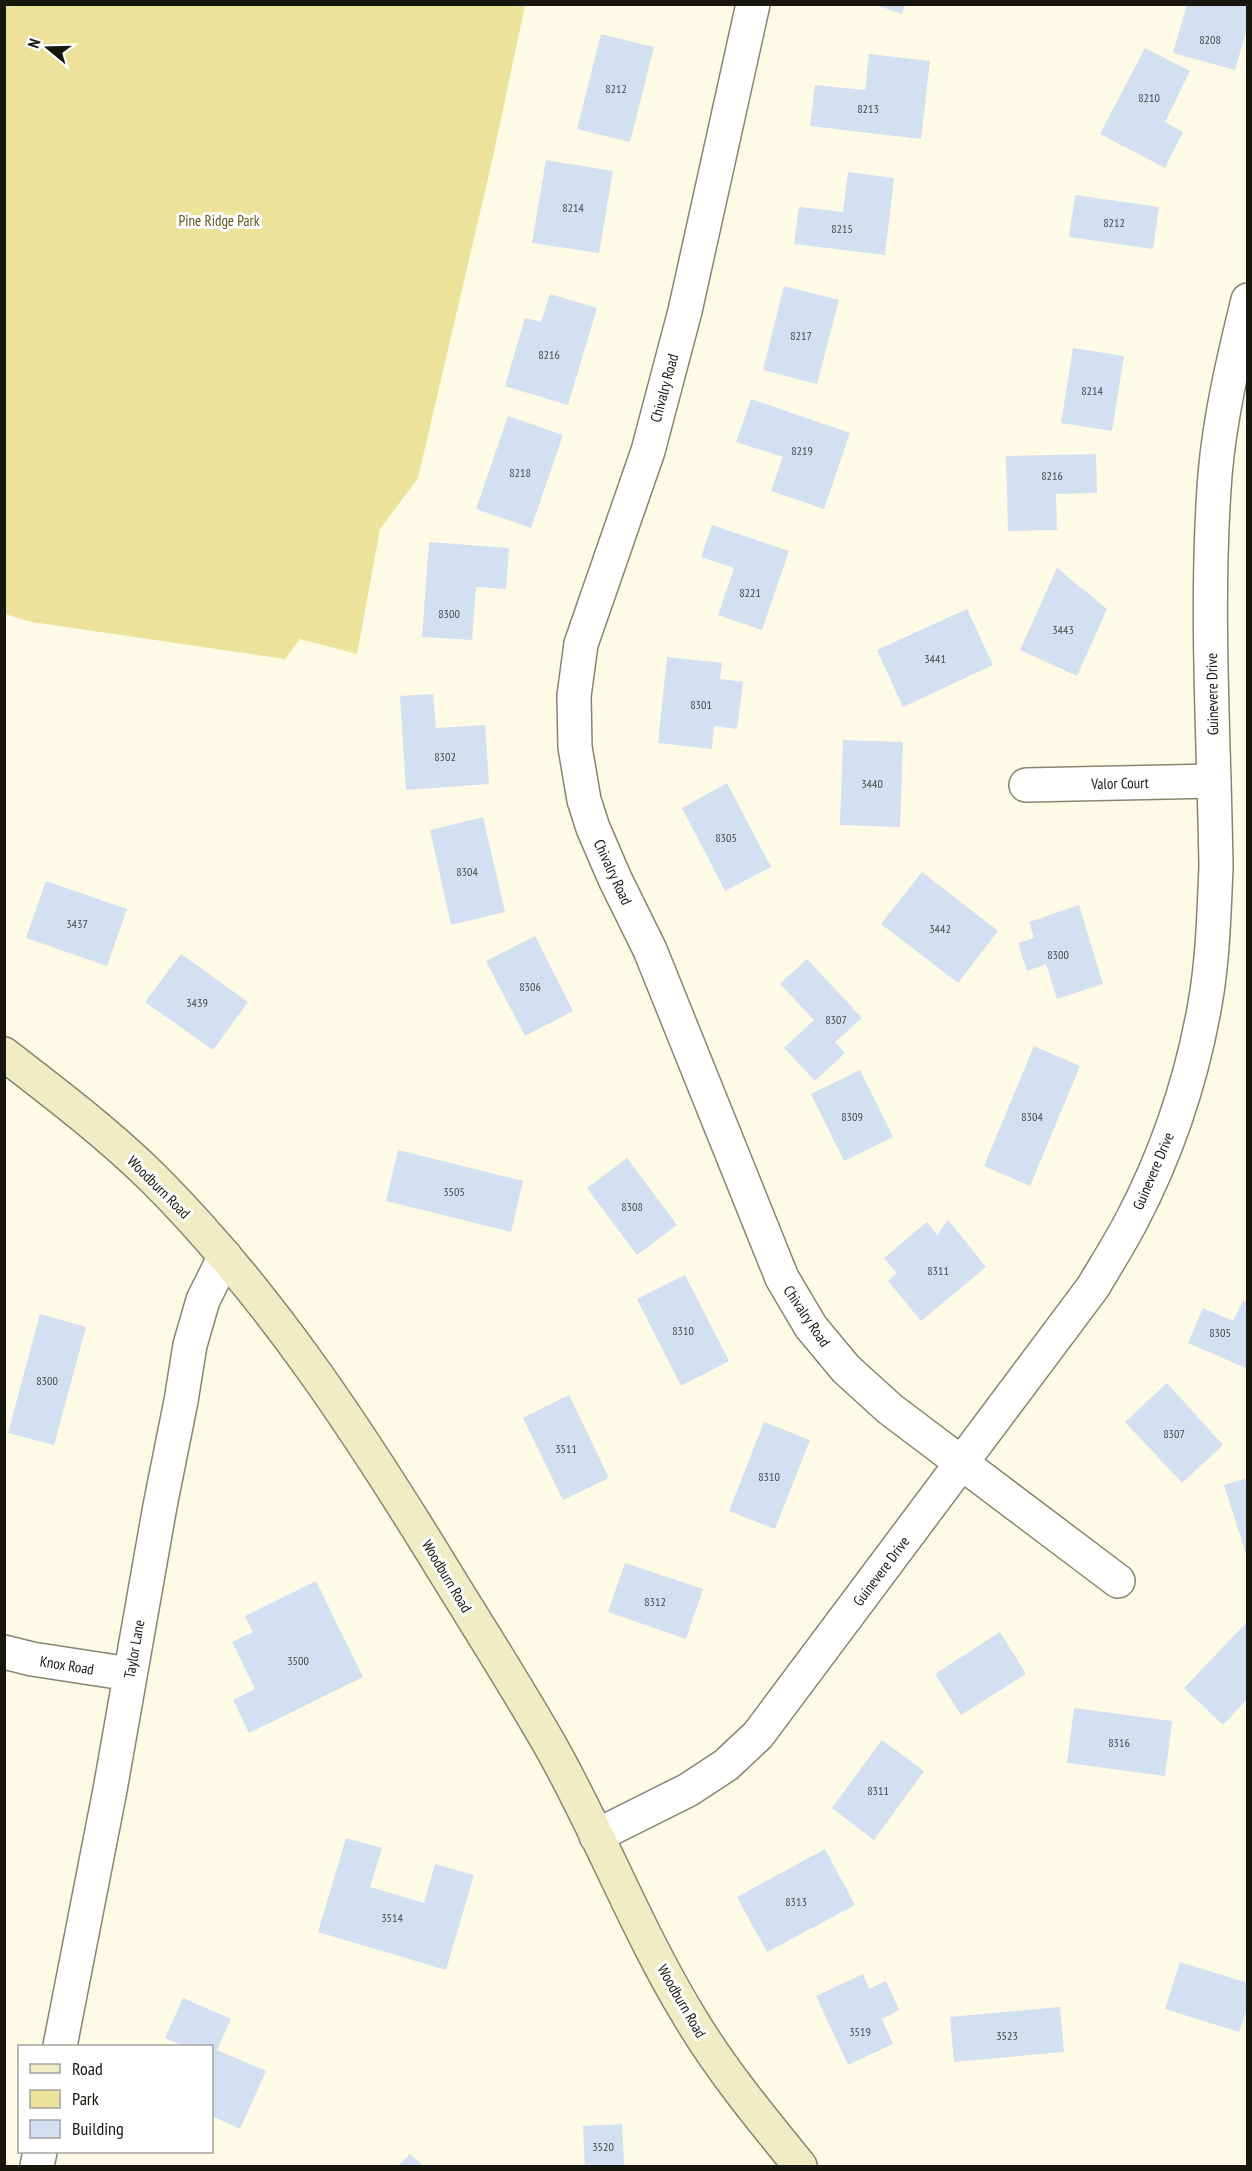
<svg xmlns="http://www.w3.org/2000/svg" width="1252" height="2171" viewBox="0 0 1252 2171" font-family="'PT Sans Narrow',sans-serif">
  <rect width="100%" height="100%" fill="#fdfbe5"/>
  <polygon fill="#ece299" points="4,5 525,5 492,161 418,478 380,529 357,654 300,639 285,659 32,622 5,614"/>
  <g fill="#d3e0f2">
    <polygon points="873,4 905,4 902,14"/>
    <polygon points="1187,4 1248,4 1248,25 1235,70 1173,53"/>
    <polygon points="601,34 654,47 630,142 577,129"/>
    <polygon points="1145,48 1190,71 1165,122 1183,132 1165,168 1100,134"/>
    <polygon points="869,54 930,61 921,139 810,126 815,85 865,90"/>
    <polygon points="546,160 613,171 599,253 532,243"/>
    <polygon points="848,172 894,178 885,255 794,244 799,207 843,212"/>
    <polygon points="1075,195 1159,207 1153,249 1069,237"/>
    <polygon points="784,286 839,300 817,384 763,370"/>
    <polygon points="550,294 597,308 568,405 505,386 525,318 541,322"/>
    <polygon points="1073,348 1124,356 1112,431 1061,423"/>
    <polygon points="751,399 850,433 824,509 771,491 783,457 736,442"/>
    <polygon points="508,416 563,435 531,528 476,509"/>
    <polygon points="1096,454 1097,493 1056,494 1057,530 1008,531 1006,456"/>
    <polygon points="712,525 789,551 762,630 718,615 734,568 701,557"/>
    <polygon points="429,542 509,548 506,589 476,587 472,640 422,637"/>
    <polygon points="1057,568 1107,609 1077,676 1020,650"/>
    <polygon points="967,609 993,665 903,707 877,650"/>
    <polygon points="667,657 722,663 720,679 743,682 737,729 714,726 712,749 658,743"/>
    <polygon points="433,694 436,728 485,725 489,784 406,790 400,696"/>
    <polygon points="843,740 903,742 900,827 840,825"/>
    <polygon points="727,783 771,867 725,891 682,808"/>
    <polygon points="483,817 505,912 451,925 430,830"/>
    <polygon points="922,872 998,931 958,983 881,924"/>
    <polygon points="46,881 127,909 107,966 26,938"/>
    <polygon points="1079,905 1103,984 1057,999 1046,964 1027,971 1018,943 1034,938 1029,922"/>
    <polygon points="535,936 573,1011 525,1036 486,961"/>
    <polygon points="181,954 248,1002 213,1050 145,1002"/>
    <polygon points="807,959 862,1018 835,1042 845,1053 815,1081 784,1048 814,1020 780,984"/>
    <polygon points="1034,1046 1080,1066 1030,1186 984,1166"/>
    <polygon points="860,1070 893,1137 844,1161 811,1094"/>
    <polygon points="398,1150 523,1181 511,1232 386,1201"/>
    <polygon points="627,1158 677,1225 637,1255 587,1188"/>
    <polygon points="948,1220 986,1267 921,1321 888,1281 897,1273 884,1258 927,1222 937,1235"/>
    <polygon points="685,1275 729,1361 681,1386 637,1299"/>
    <polygon points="1243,1301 1248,1301 1248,1369 1188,1343 1203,1308 1233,1321"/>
    <polygon points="40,1314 86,1327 54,1445 8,1433"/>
    <polygon points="1167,1383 1223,1445 1182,1483 1125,1422"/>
    <polygon points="569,1395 609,1478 563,1500 523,1418"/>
    <polygon points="764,1422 810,1440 775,1529 729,1511"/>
    <polygon points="1248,1478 1248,1556 1247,1557 1224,1485"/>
    <polygon points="625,1563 703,1589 686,1639 608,1612"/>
    <polygon points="316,1581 363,1677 249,1733 233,1700 255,1689 232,1642 253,1632 245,1616"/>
    <polygon points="1246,1623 1248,1698 1223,1725 1184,1688"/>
    <polygon points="1000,1632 1026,1674 961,1715 935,1674"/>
    <polygon points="1074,1708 1172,1721 1165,1776 1067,1763"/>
    <polygon points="882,1740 924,1771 874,1840 832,1808"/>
    <polygon points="346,1838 382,1848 370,1887 424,1903 435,1864 474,1875 446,1970 318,1932"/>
    <polygon points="825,1849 855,1905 767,1952 737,1897"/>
    <polygon points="1180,1962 1248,1983 1248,2007 1239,2032 1165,2009"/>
    <polygon points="863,1974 869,1989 886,1981 899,2010 882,2019 893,2044 848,2065 816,1996"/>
    <polygon points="183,1998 231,2019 217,2050 266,2071 240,2129 212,2116 212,2046 185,2046 165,2038"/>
    <polygon points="1060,2007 1064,2052 954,2062 950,2017"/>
    <polygon points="622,2124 624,2166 585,2166 583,2126"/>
    <polygon points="410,2154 424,2166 398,2166"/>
  </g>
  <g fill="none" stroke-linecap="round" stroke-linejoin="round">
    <defs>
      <g id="street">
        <polyline points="753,4 685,311 648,451 581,644 574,696 575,747 584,800 593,828 615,879 650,950 782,1278 811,1327 846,1369 890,1409 1118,1581"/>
        <polyline points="1026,785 1214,781"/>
        <polyline points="4,1652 32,1659 130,1674"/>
        <path d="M596,1836L688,1790L726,1765L758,1735L1093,1287C1106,1265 1120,1243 1132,1220C1167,1153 1192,1078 1205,1004C1213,959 1214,912 1216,867C1214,736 1205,605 1215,475C1220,416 1234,357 1248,300"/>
        <polyline points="60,2046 110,1790 160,1506 181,1401 190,1345 203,1300 225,1256"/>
        <polyline points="37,2166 40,2152"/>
      </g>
      <path id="secondary" d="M4,1054C56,1094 107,1133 153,1178C271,1296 363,1438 449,1579C483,1634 518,1689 550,1745C600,1833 636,1929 689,2016C721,2070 761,2118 800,2166"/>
    </defs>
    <use href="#street" stroke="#878572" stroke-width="36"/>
    <use href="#secondary" stroke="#878572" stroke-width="36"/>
    <use href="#street" stroke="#fff" stroke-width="33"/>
    <use href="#secondary" stroke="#f2ecc4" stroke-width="33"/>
  </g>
  <g text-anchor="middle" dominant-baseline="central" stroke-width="6" stroke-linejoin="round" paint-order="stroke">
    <g font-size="12" fill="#464848">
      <text x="1210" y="39">8208</text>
      <text x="616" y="88">8212</text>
      <text x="1149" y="97">8210</text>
      <text x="868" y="108">8213</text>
      <text x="573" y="207">8214</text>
      <text x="1114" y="222">8212</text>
      <text x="842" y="228">8215</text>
      <text x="801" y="335">8217</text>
      <text x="549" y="354">8216</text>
      <text x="1092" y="390">8214</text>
      <text x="802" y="450">8219</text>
      <text x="520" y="472">8218</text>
      <text x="1052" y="475">8216</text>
      <text x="750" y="592">8221</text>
      <text x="449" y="613">8300</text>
      <text x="1063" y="629">3443</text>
      <text x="935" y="658">3441</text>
      <text x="701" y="704">8301</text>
      <text x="445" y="756">8302</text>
      <text x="872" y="783">3440</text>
      <text x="726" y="837">8305</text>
      <text x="467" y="871">8304</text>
      <text x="77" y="923">3437</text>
      <text x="940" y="928">3442</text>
      <text x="1058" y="954">8300</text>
      <text x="530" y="986">8306</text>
      <text x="197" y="1002">3439</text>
      <text x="836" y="1019">8307</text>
      <text x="852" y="1116">8309</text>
      <text x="1032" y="1116">8304</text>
      <text x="454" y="1191">3505</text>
      <text x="632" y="1206">8308</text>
      <text x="938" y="1270">8311</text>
      <text x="683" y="1330">8310</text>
      <text x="1220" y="1332">8305</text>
      <text x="47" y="1380">8300</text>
      <text x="1174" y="1433">8307</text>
      <text x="566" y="1448">3511</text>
      <text x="769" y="1476">8310</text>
      <text x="655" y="1601">8312</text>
      <text x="298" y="1660">3500</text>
      <text x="1119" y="1742">8316</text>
      <text x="878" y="1790">8311</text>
      <text x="796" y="1901">8313</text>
      <text x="392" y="1917">3514</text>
      <text x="860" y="2031">3519</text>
      <text x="1007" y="2035">3523</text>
      <text x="603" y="2146">3520</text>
    </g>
    <g font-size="15" fill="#5e5617" stroke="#fff">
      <text x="219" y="220">Pine Ridge Park</text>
    </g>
    <g font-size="15" fill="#17160f" stroke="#fff">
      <text transform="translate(664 388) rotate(-75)">Chivalry Road</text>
      <text transform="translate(1212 694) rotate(-91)">Guinevere Drive</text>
      <text transform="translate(1120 783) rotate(-1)">Valor Court</text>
      <text transform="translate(613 872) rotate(65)">Chivalry Road</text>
      <text transform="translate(1153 1171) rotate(-67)">Guinevere Drive</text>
      <text transform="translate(159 1187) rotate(45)">Woodburn Road</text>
      <text transform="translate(807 1316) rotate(56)">Chivalry Road</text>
      <text transform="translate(881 1571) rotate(-53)">Guinevere Drive</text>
      <text transform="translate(447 1576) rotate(59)">Woodburn Road</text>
      <text transform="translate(134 1649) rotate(-80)">Taylor Lane</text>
      <text transform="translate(67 1665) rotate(9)">Knox Road</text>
      <text transform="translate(682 2001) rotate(60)">Woodburn Road</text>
    </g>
  </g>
  <rect width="1252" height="2171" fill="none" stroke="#17160f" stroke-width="12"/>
  <rect x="18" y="2045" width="195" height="108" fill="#ffffff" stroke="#a2a29f" stroke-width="1.5"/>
  <rect x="30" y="2064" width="30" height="9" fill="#f2ecc4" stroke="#a2a29f" stroke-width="1.5"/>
  <text x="72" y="2075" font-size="18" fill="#17160f">Road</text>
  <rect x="30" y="2090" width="30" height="18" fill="#ece299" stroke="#a2a29f" stroke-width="1.5"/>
  <text x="72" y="2105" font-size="18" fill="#17160f">Park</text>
  <rect x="30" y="2120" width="30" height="18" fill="#d3e0f2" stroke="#a2a29f" stroke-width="1.5"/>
  <text x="72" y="2135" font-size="18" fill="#17160f">Building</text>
  <g transform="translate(48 48) rotate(289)" stroke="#ffffff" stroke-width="4.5" paint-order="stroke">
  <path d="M0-4.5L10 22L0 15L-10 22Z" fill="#17160f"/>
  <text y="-9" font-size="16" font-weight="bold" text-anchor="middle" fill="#17160f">N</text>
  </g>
</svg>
